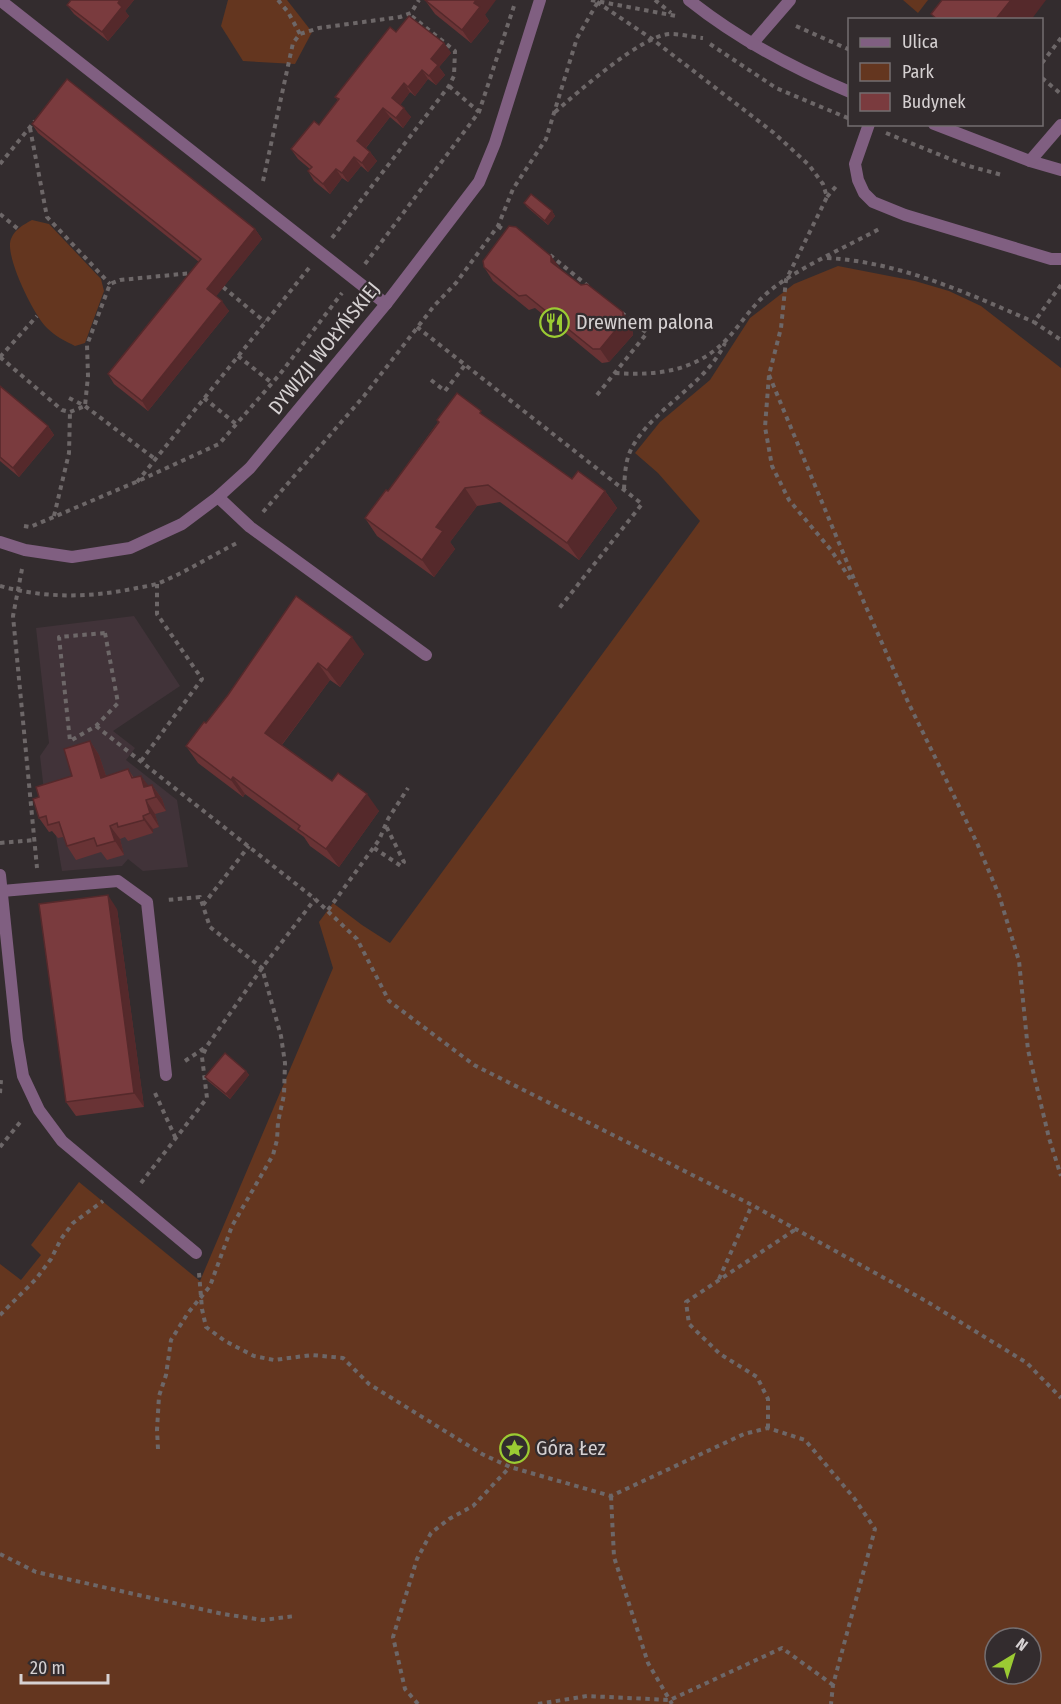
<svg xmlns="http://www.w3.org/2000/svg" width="1061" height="1704" viewBox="0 0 1061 1704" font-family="'Fira Sans Condensed',sans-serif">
  <rect width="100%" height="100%" fill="#332c2e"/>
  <polygon fill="#413339" points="134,616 180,686 113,731 135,748 126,760 177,800 188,867 143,871 128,859 122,866 62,871 55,830 49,832 42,813 45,800 40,756 49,743 36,628"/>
  <g fill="#64361f" fill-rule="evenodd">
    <polygon points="228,0 287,0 312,32 295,64 243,61 221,26"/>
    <polygon points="903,0 928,0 918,13"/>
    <path d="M32,220L49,224L101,279L104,291L85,343L75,346C65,341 55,336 47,328C34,316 4,255 11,239C15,229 23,225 32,220Z"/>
    <path d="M838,266L915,281L949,291L981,306L1061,368V1704H0V1264L21,1280L41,1255L31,1245L79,1182L200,1281L333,968L319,922L333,903L362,925L390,943L700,521L658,473L635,453L660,422L710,380L750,318L794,284ZM995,1638H1031V1674H995Z"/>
  </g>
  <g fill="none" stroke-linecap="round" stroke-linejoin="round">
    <g stroke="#6d6768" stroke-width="4" stroke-dasharray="4.5 4.5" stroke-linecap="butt">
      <polyline points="278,0 288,12 300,34"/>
      <polyline points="591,0 676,16"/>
      <polyline points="655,0 671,13"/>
      <polyline points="597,2 652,39 774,133 809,165 823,184 827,197 786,280 781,328 769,375 765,427 772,466 789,500 831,550 853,583"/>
      <polyline points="796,26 850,50"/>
      <polyline points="710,44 776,88 850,119"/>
      <polyline points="1042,63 1061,38"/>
      <polyline points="1042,78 1061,94"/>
      <polyline points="449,86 479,112"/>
      <path d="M555,112C578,92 642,35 670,34C681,34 692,37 703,38"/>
      <polyline points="30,128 47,217 110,284"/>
      <polyline points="886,133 965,165 1002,175"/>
      <polyline points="0,164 35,121"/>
      <polyline points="263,181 293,43 300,34 319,28 400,17 411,13 419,0"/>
      <polyline points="827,197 838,184"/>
      <polyline points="0,214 18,229"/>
      <polyline points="498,226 510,234"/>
      <polyline points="332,238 449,86 454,76 455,51 409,14"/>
      <polyline points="550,255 588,286"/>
      <path d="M827,258C900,262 967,293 1034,322"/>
      <polyline points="365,264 479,112 514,6"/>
      <polyline points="1061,285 1034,322 1061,340"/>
      <polyline points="223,287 265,322"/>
      <polyline points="417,327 642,504 557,611"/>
      <polyline points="238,356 272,383"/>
      <polyline points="0,357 62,410 70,412 85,406 88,376 87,345 110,284 120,280 192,273"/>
      <polyline points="0,357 37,316"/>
      <path d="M615,373C658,376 698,371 729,337C743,321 755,302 772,289C802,266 848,246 881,228"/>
      <polyline points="769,375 859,591 908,702 977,843 999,895 1019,961 1028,1050 1049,1138 1061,1176"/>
      <polyline points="431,380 445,391 465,365"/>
      <polyline points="597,395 647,333 622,313"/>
      <polyline points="69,398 85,406 155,459"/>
      <polyline points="204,398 236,424"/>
      <polyline points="137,482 309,268"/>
      <path d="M624,489C625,474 625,458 634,444C657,406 706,384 725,343"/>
      <polyline points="263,512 364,396 434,306 456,283 498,226 513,189 546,139 577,38 599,0"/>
      <polyline points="54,516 69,453 70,412"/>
      <polyline points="24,526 30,527 136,482 219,444 280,374 342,293"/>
      <polyline points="22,569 13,616 37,868"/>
      <path d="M0,586C44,598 87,598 132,589C141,587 151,586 159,583C186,572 211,556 237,543"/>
      <polygon points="105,633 118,703 96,726 70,741 59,637"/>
      <polyline points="96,726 315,899 357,939 389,1001 474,1065 752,1205 926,1301 1027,1363 1061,1398"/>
      <polyline points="141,761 202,679 157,614 157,584"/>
      <polyline points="0,843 35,840"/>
      <polyline points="374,848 401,866 404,862 386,826"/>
      <polyline points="203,905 249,846"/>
      <polyline points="328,910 379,840 388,819 408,788"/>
      <polyline points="185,1061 206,1047"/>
      <polyline points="0,1093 1,1080"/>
      <polyline points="155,1093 176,1139"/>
      <polyline points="0,1147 22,1120"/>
      <polyline points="141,1183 207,1098 202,1057 207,1046 262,968 315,899"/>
      <polyline points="199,1273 202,1309 206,1327 225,1341 254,1356 274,1360 312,1355 343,1358 369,1384 482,1454 510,1467 611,1496 744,1434 768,1428 805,1440 854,1498 875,1529 833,1685 831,1704"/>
      <polyline points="719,1279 752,1205"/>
      <polyline points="0,1315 36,1279 51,1259 61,1239 73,1223 103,1201"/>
      <polyline points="768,1428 768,1399 757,1377 720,1354 689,1324 686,1302 796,1229"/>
      <polyline points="158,1449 157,1430 159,1396 166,1375 171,1340 188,1313 210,1286 232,1226 273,1155 277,1140 278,1122 284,1095 285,1063 281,1036 262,968 210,927 200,897 167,900"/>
      <polyline points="611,1496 614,1557 648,1663 672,1704"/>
      <polyline points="0,1554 36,1572 223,1614 263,1620 295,1616"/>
      <polyline points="418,1704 405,1689 393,1637 417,1559 431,1533 449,1519 473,1506 510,1467"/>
      <polyline points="538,1704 587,1696 670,1700 782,1648 833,1685"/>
    </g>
    <g stroke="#805f81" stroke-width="12">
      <polyline points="752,44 790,0"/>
      <polyline points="869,124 855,164 858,180 864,193 873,202 905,215 1051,259 1061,259"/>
      <polyline points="218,497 250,527 426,655"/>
      <polyline points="2,891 118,881 147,902 166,1075"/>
    </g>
    <g stroke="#805f81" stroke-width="12">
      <polyline points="0,0 386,304"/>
      <polyline points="1030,161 1061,170"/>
      <polyline points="0,542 25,550 72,557 130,548 182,524 218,497 250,468 386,304 479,182 495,143 540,0"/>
      <polyline points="0,875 17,1040 23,1076 39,1110 62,1141 196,1253"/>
    </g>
    <g stroke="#805f81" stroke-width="12">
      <path d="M689,0C738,39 792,68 850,92"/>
      <polyline points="934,124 1030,161 1061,125"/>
    </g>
  </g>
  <g fill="#693335">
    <polygon points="71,0 134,0 125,11 129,16 108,41 74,14 67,5"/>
    <polygon points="425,0 485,15 489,21 471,43 435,14"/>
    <polygon points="396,32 444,43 451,53 439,67 445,75 436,85 428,79 415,96 410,92 400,105 411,117 403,128 390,117 366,148 370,152 377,161 368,172 361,166 348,182 342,178 330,194 314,181 308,171 310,169 298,159 291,149 319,125 338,100 335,97"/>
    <polygon points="32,124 255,229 262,239 216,296 229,311 148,411 114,384 108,374 199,262 38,133"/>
    <polygon points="524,203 552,211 555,216 548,225 527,207"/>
    <polygon points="484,267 561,269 632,326 633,335 609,362 602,363 535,308 529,310 493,281"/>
    <polygon points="0,386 48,426 54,435 19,477 0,461"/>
    <polygon points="486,417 572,479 605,491 617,508 579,560 500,502 477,506 450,542 455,549 434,577 377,536 365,518 388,491 438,422 437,420"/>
    <polygon points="296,596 364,654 340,687 330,680 282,745 332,781 379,811 339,867 310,846 304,837 245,794 243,797 198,763 186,746 206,723 228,695"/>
    <polygon points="90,741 99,755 106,776 128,769 134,778 141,776 148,786 152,785 162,799 166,811 155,814 159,827 153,829 153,833 128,841 125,837 120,839 124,855 107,860 101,852 76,860 67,846 63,837 58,838 52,831 49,832 39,818 72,776"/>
    <polygon points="117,909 144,1107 76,1116 66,1102"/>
    <polygon points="246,1071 249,1075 230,1099 208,1081 205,1077"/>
  </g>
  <g fill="#55292b">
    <polygon points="120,0 134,0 125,11 129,16 108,41 102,32"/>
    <polygon points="476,0 496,0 485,15 489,21 471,43 462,30"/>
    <polygon points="1011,0 1046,0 1031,20 995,20"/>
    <polygon points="444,43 451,53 439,67 445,75 436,85 429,76 431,59"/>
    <polygon points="422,70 428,79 415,96 408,87"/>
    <polygon points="404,83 410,92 398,108 392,98"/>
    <polygon points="383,108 390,117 364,150 357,141"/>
    <polygon points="404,108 411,117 403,128 396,118"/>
    <polygon points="370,152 377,161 368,172 362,163"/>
    <polygon points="354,157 361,166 348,182 342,173"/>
    <polygon points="336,169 342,178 330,194 323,184"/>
    <polygon points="552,211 555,216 548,225 545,221"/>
    <polygon points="255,229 262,239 214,299 207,289"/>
    <polygon points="551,256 561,269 551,262"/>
    <polygon points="222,301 229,311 148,411 142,401"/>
    <polygon points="623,312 632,326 633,335 609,362 600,349"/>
    <polygon points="48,426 54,435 19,477 13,468"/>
    <polygon points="465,488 477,506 450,542 455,549 434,577 422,560 436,527"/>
    <polygon points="605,491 617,508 579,560 567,543"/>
    <polygon points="352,637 364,654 340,687 327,670"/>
    <polygon points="318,663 330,680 277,751 265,733"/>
    <polygon points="90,741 99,755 111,791 101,778"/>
    <polygon points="141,776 151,789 144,787"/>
    <polygon points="233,777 245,794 243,797 231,780"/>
    <polygon points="152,785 162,799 166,811 156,797"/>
    <polygon points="367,794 379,811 339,867 326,849"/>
    <polygon points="146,800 155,814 159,827 150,813"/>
    <polygon points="143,816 153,829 153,833 144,820"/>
    <polygon points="110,826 120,839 124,855 115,841"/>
    <polygon points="108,895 117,909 144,1107 134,1093"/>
    <polygon points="246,1071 249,1075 230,1099 226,1094"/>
  </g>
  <g fill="#7a3b3e" stroke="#55292b" stroke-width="1.5">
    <polygon points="71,0 120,0 118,3 122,7 102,32 67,5"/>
    <polygon points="425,0 476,0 474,3 480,7 462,30"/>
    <polygon points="942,0 1011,0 995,20 938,20 931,14"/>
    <polygon points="409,16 444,43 431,59 438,65 429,76 422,70 408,87 404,83 392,98 404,108 396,118 383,108 357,141 370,152 362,163 354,157 342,173 336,169 323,184 308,171 312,167 291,149 314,121 319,125 339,99 335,97 390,27 396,32"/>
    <polygon points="67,79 255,229 207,289 222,301 142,401 108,374 201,259 32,124"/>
    <polygon points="531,194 552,211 545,221 524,203"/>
    <polygon points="509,226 516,227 551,256 551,262 581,285 587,284 623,312 623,321 600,349 593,349 526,295 519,296 484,267 483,261"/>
    <polygon points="0,386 48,426 13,468 0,457"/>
    <polygon points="457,393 481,411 480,413 572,479 578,471 605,491 567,543 488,485 465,488 436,527 443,531 422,560 365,518 386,490 388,491 439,422 437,420"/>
    <polygon points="296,596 352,637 327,670 318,663 265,733 332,781 338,773 367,794 326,849 298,829 300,826 233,777 231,780 186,746 204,722 206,723 228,695"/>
    <polygon points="90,741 101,778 128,769 132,778 141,776 144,787 152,785 156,797 146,800 150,813 143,816 144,820 118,827 117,823 110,826 115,841 97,846 94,838 67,846 59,822 48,825 46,816 39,818 33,799 39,797 36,787 72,776 64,749"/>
    <polygon points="108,895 134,1093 66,1102 39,904"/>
    <polygon points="225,1053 246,1071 226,1094 205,1077"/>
  </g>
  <defs>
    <symbol id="restaurant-ring" viewBox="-11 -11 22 22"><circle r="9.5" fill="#332c2e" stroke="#9bcb33" stroke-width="1.5"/><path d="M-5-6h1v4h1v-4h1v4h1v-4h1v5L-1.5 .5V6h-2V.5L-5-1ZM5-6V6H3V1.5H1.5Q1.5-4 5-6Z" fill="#9bcb33"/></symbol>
    <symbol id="sight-ring" viewBox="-11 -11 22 22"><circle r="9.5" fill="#332c2e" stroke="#9bcb33" stroke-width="1.5"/><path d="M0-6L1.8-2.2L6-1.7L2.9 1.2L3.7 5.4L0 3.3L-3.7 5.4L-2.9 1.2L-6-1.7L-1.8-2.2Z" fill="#9bcb33"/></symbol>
  </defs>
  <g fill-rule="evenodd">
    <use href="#restaurant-ring" x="538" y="306" width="33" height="33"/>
    <use href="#sight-ring" x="498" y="1432" width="33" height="33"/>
  </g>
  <g text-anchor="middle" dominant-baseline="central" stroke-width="4.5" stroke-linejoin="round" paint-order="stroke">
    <g font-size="20" fill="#d6d1d2" stroke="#332c2e" text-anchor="start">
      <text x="576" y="322">Drewnem palona</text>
      <text x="536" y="1448">Góra Łez</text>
    </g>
    <g font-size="20" fill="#d6d1d2" stroke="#332c2e">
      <text transform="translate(324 348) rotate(-51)">DYWIZJI WOŁYŃSKIEJ</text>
    </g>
  </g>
  <rect x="848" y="18" width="195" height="108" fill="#332c2e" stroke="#746e70" stroke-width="1.5"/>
  <rect x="860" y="38" width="30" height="9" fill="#805f81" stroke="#746e70" stroke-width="1.5"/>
  <text x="902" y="48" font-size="18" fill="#d6d1d2">Ulica</text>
  <rect x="860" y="63" width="30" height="18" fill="#64361f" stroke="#746e70" stroke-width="1.5"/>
  <text x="902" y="78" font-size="18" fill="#d6d1d2">Park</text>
  <rect x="860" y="93" width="30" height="18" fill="#7a3b3e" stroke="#746e70" stroke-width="1.5"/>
  <text x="902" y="108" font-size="18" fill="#d6d1d2">Budynek</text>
  <g transform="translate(1013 1656) rotate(38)"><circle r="28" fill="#332c2e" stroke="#746e70" stroke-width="1.5"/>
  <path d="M0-4.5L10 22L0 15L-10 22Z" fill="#9bcb33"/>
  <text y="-9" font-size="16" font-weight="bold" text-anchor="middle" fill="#d6d1d2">N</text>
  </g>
  <path d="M21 1674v9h87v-9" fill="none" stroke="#d6d1d2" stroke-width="3"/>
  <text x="30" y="1674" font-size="18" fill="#d6d1d2" stroke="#332c2e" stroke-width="4.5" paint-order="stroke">20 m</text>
</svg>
